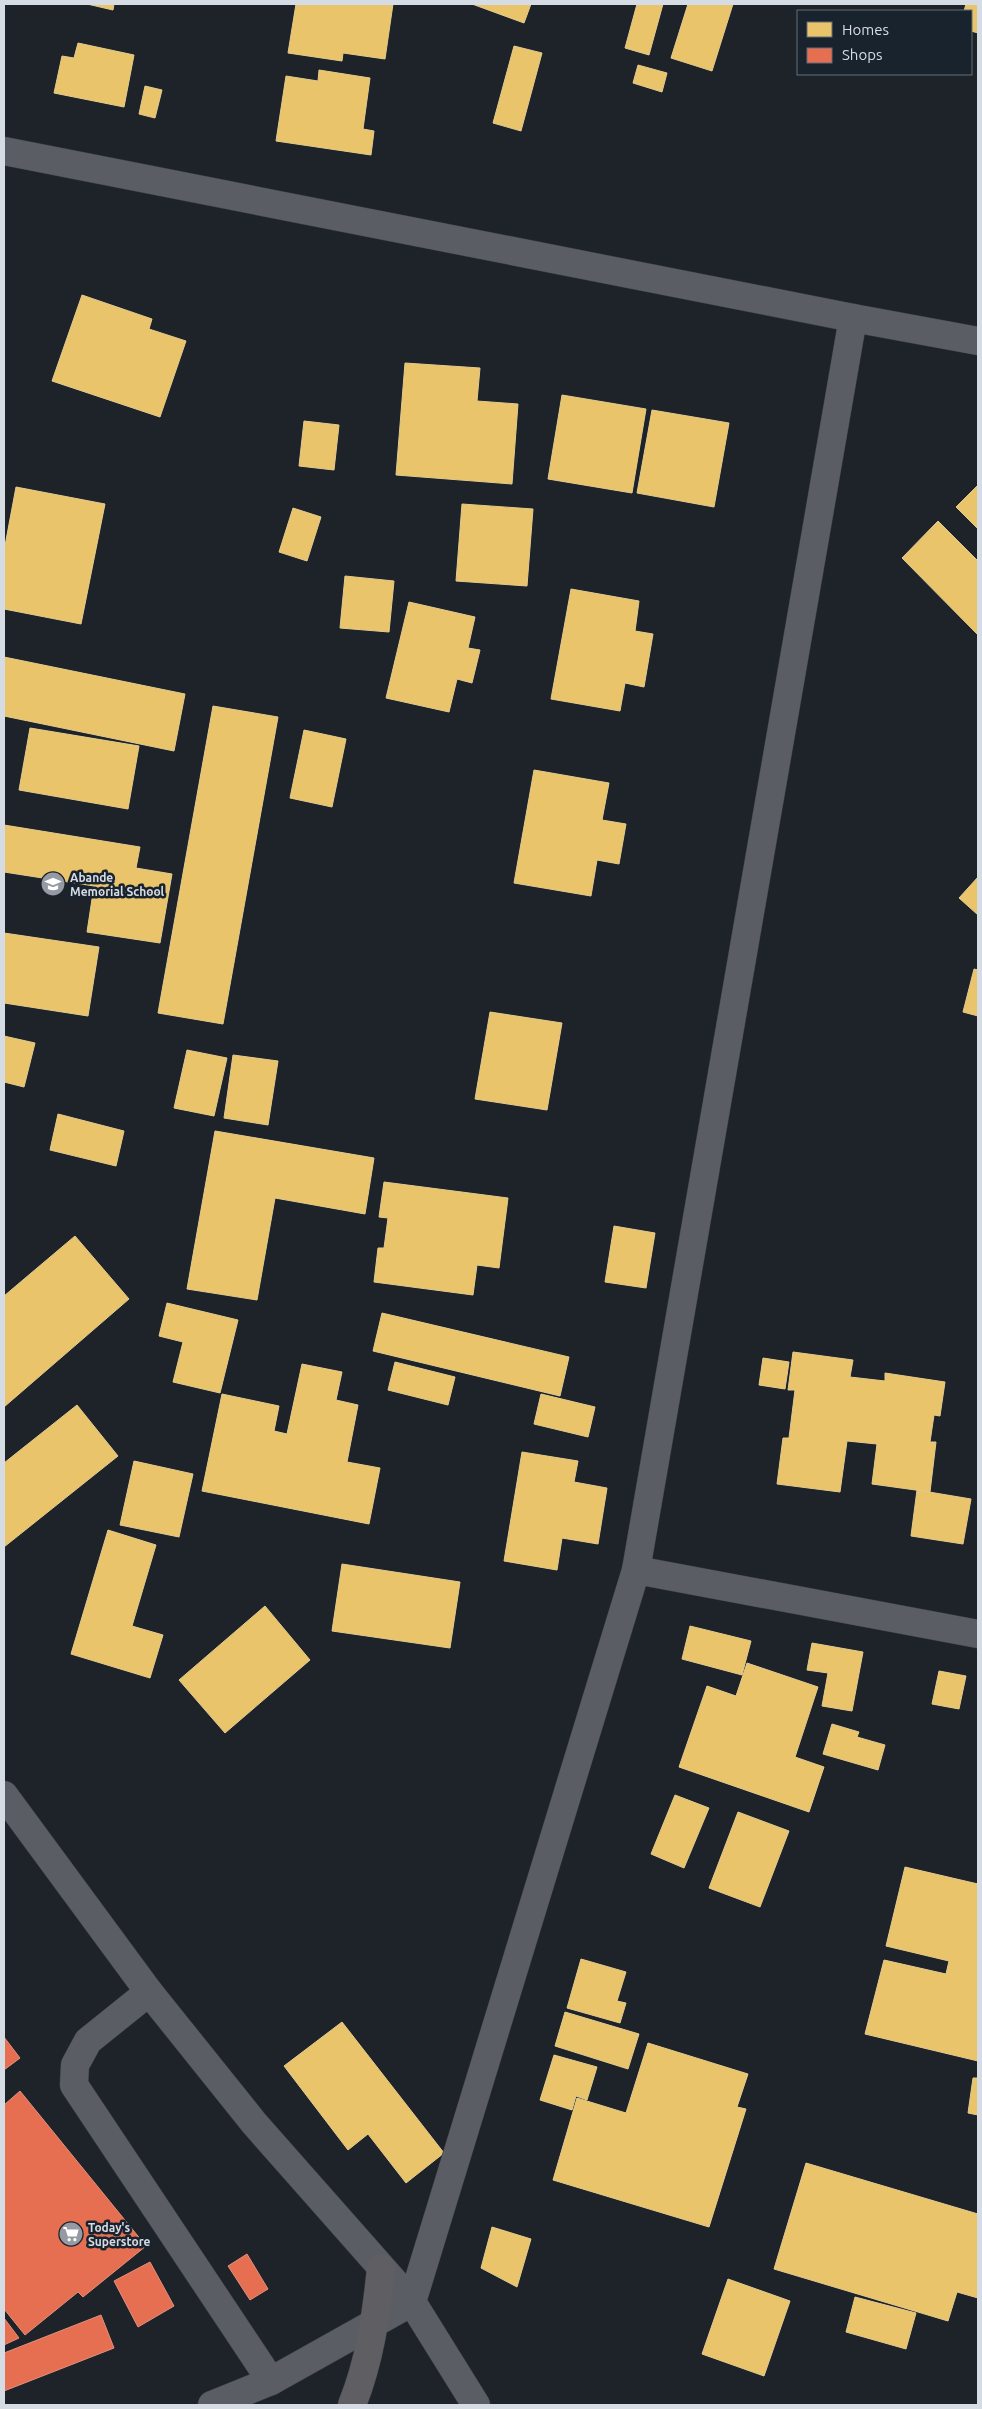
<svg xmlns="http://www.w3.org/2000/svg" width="982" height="2409" viewBox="0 0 982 2409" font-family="Ubuntu,sans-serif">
  <rect width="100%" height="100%" fill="#1e2329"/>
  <g fill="#e9c46a" stroke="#e3cb8f">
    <polygon points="87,4 114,4 113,10"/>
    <polygon points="296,4 393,4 385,59 343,53 342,61 288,53"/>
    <polygon points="472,4 531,4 524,23"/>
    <polygon points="637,4 663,4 649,55 625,48"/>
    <polygon points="688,4 733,4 712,71 671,58"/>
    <polygon points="966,4 978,4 978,33 971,31 971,11 964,11"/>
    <polygon points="78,43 134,55 124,107 54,93 62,56 74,58"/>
    <polygon points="514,46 542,53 521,131 493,123"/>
    <polygon points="638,65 667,73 662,92 633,83"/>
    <polygon points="319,70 370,78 363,129 374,131 371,155 276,141 286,76 318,81"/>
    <polygon points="145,86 162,90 155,118 139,114"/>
    <polygon points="82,295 152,319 149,329 186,341 160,417 52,381"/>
    <polygon points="405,363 480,368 477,401 518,404 512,484 396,475"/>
    <polygon points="562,395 646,409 632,493 548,479"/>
    <polygon points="652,410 729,423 714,507 637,493"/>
    <polygon points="304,421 339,425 334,470 299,466"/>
    <polygon points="978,485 978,529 956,507"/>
    <polygon points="16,487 105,504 81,624 4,609 4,551"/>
    <polygon points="462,504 533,509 527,586 456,581"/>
    <polygon points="293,508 321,517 307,561 279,552"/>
    <polygon points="938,521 978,561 978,635 902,558"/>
    <polygon points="345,576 394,581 389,632 340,628"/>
    <polygon points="571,589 639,601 635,631 653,634 644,687 625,683 620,711 551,699"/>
    <polygon points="409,602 475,617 468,648 480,650 472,683 457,679 449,712 386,698"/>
    <polygon points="4,657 185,694 174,751 4,716"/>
    <polygon points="213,706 278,717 223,1024 158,1013"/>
    <polygon points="30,728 139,746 128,809 19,790"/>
    <polygon points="304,730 346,739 332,807 290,798"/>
    <polygon points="534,770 609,783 602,820 626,824 619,864 597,860 591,896 514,883"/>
    <polygon points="4,825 140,847 136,868 172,874 160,943 87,932 94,886 4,872"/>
    <polygon points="978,877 978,915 959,898"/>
    <polygon points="4,933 99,947 88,1016 4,1003"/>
    <polygon points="974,969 978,970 978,1016 963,1012"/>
    <polygon points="490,1012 562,1023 547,1110 475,1099"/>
    <polygon points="4,1036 35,1043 24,1087 4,1082"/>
    <polygon points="187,1050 227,1058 214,1116 174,1108"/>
    <polygon points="233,1055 278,1061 268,1125 224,1118"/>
    <polygon points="58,1114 124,1131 116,1166 50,1150"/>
    <polygon points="215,1131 374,1158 365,1214 275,1198 257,1300 187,1289"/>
    <polygon points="384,1182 508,1198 499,1268 477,1265 473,1295 374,1282 378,1248 384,1248 388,1218 379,1217"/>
    <polygon points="614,1226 655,1233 646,1288 605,1282"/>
    <polygon points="75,1236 129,1299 4,1407 4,1296"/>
    <polygon points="167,1303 238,1320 220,1393 173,1382 183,1342 159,1336"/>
    <polygon points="382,1313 569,1357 560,1396 373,1351"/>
    <polygon points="793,1352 853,1360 850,1377 885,1381 885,1373 945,1382 940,1416 934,1415 930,1442 936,1442 930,1492 872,1484 877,1444 847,1441 840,1492 777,1484 783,1438 789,1438 795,1390 788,1390"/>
    <polygon points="763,1358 789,1362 785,1389 759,1385"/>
    <polygon points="395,1362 455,1377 448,1405 388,1390"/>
    <polygon points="302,1364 342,1372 336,1400 358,1405 347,1462 380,1468 369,1524 202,1491 222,1394 279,1406 274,1431 287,1434"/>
    <polygon points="541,1394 595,1407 588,1437 534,1424"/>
    <polygon points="77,1405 118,1456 4,1547 4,1463"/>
    <polygon points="522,1452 578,1461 574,1482 607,1488 598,1544 562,1538 557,1570 504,1561"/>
    <polygon points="134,1461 193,1474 179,1537 120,1525"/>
    <polygon points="917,1490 971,1499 963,1544 911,1536"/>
    <polygon points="108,1530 156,1545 132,1626 163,1635 150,1678 71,1654"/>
    <polygon points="342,1564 460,1582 450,1648 332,1631"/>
    <polygon points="265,1606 310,1660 225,1733 179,1680"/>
    <polygon points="690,1626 751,1641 742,1675 682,1659"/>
    <polygon points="812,1643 863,1652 852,1711 822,1706 828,1673 807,1670"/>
    <polygon points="747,1663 818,1687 795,1757 824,1767 809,1812 679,1767 707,1686 736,1696"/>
    <polygon points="939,1671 966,1676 959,1709 932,1704"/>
    <polygon points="832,1724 859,1732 857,1737 885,1745 878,1770 823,1754"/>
    <polygon points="675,1795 709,1808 684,1868 651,1854"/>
    <polygon points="738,1812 789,1831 760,1907 709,1888"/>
    <polygon points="905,1867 978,1884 978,2061 865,2034 884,1960 946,1974 949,1961 886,1946"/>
    <polygon points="581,1959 626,1972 617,2001 626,2003 620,2023 567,2008"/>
    <polygon points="565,2012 639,2034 628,2069 555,2046"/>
    <polygon points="342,2022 444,2153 406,2183 368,2134 348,2150 284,2066"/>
    <polygon points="648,2043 748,2074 737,2107 746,2109 709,2227 553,2180 577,2098 626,2113"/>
    <polygon points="554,2055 597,2067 587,2100 576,2096 572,2110 540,2100"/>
    <polygon points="973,2078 978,2078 978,2115 968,2113"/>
    <polygon points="806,2163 978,2214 978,2298 957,2292 948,2321 774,2269"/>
    <polygon points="492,2227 531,2239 517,2287 481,2268"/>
    <polygon points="728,2279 790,2301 764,2376 702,2354"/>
    <polygon points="855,2297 916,2313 906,2349 846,2332"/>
  </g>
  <g fill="#e76f51" stroke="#e2907d">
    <polygon points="4,2037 20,2058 4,2070"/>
    <polygon points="20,2091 146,2246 83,2297 78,2292 25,2335 4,2309 4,2105"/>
    <polygon points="247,2254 268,2289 250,2300 228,2266"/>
    <polygon points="150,2262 174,2306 138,2327 114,2281"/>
    <polygon points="101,2315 114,2348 4,2391 4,2353"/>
    <polygon points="4,2318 19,2338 4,2345"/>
  </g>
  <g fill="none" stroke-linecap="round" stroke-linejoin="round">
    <defs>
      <g id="minor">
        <polyline points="4,151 853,318 978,341"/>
        <polyline points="636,1570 978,1634"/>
        <polyline points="4,1795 149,1992 254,2123 412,2302 476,2405"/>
        <polyline points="149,1992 88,2041 75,2065 74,2085 271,2381"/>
        <polyline points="212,2405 271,2381 412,2302 636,1570 853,318"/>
      </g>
      <path id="major" d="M352,2405C370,2360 376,2316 381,2268"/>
    </defs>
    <use href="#minor" stroke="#3a3e43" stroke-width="29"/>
    <use href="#major" stroke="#3a3e43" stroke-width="29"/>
    <use href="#minor" stroke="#5a5e64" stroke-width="28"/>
    <use href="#major" stroke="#5f5e62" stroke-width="28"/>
  </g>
  <defs>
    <symbol id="school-disc" viewBox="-11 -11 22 22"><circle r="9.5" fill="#969ba3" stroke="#19232e"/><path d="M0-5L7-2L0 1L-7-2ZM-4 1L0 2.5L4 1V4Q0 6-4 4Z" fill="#fff"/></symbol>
    <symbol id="supermarket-disc" viewBox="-11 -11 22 22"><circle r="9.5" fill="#969ba3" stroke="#19232e"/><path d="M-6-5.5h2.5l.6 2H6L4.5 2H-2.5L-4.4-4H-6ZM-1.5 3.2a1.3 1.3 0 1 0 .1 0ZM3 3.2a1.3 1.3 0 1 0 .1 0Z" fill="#fff"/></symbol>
  </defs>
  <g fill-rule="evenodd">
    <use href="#school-disc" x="39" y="870" width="28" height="28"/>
    <use href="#supermarket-disc" x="57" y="2220" width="28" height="28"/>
  </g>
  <g text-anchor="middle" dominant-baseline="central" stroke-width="5" stroke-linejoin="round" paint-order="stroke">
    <g font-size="12" font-weight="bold" fill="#d6dce4" stroke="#19232e" text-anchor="start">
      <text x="70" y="877">Abande<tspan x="70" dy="14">Memorial School</tspan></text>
      <text x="88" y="2227">Today's<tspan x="88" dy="14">Superstore</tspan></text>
    </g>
  </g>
  <rect width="982" height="2409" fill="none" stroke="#d6dce4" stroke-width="10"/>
  <rect x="797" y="10" width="175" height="65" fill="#19232e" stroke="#656d77"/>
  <rect x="807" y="22" width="25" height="15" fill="#e9c46a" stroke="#656d77"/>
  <text x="842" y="35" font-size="15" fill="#d6dce4">Homes</text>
  <rect x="807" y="48" width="25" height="15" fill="#e76f51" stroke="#656d77"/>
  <text x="842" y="60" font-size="15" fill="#d6dce4">Shops</text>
</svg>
